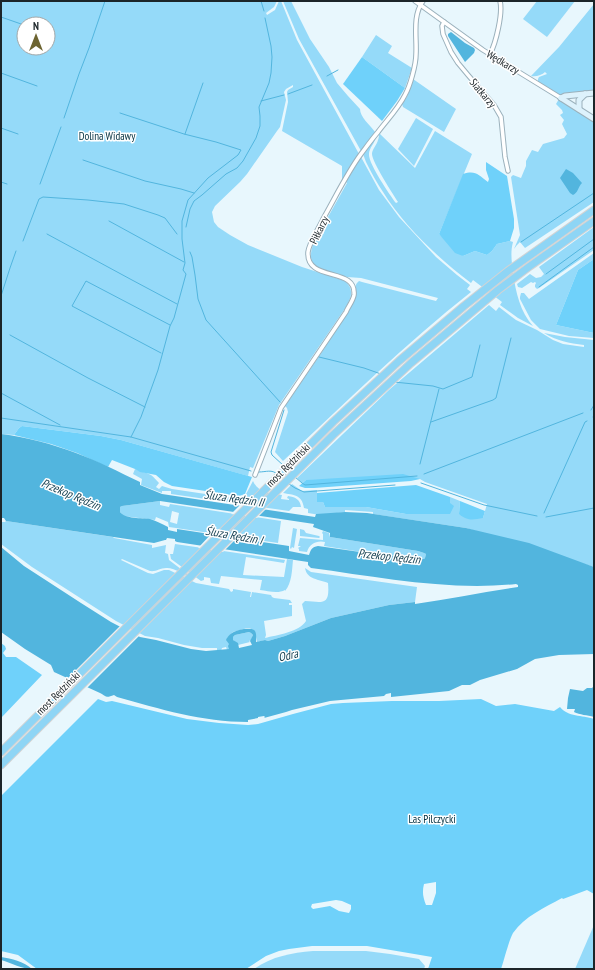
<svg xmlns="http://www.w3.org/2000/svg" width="595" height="970" viewBox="0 0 595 970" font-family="'PT Sans Narrow',sans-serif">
  <rect width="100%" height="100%" fill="#e8f7fd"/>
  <g fill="#95daf9" fill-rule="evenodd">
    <path d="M1,1H277L274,7L266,13L267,15L275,10L279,1H281L297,40L359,154L342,181V166L282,131L288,102L287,92L288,90L293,87V85L286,89L284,92L286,100L280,127L277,131L247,174L240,182L215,206L212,212L214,222L218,227L230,235L248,245L302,267L345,281C354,289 352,297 346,307L279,405L253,468L250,467L248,476L121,440L101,436L22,426L19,428L14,435L1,434ZM24,24H48V48H24Z"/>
    <path d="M283,1H291L310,39L329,67L337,83L348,96L360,109C360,117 370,125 375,132L361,151L299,39Z"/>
    <polygon points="537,1 575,1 547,37 523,19"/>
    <path d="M594,4V92L561,95L556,93L538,82V79L539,77L547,74L545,72C542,75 536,77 531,76L559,47Z"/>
    <polygon points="376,35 392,46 388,53 412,68 405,88 362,57"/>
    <polygon points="413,79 456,109 444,132 403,107 402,104 407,97"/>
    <polygon points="559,99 594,122 594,202 525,248 520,242 517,245 514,249 520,235 511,177 513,175 521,178 526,166 526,161 532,150 538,152 543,144 564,138 567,134 562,124 564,120 560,115 563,113 562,110 556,104"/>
    <polygon points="416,118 433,129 414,166 398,149"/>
    <path d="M435,131L472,154L439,234L463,256L475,251L487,255L492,251L497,244L510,241L513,242C510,253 512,263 513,274C516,292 520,312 533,326L518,318L500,305L502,302L473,280L471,283C439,259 404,226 383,192C377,183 371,172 366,162C365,159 364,157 363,154L376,137C375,143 369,148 369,154C368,163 390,195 396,203L398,202C393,194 372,162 372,154C372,149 377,145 378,140C379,138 379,135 379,133L415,168Z"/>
    <path d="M361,157L379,190L399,217L436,257L457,275L470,285L467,289L471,292C405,344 345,403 283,461L275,452L288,412L287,408L285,406L324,349L351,305C353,302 355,299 356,296C356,291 354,287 357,283L359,281L362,282L436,301L438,298L361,278L347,277L320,269C308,263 310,253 314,242L347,183L346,182Z"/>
    <polygon points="594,227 594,250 539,288 537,289 535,287 535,285 536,283 535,282 533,283 531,282 522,288 518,287 517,284 530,274 536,278 541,277 544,274 539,267"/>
    <polygon points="594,253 594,259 578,270 556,325 594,333 594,338 569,336 540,329 531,320 520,299 520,297 521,293 524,293 529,299"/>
    <path d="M489,305L496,311L499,307L516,320L537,330L553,340L563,344L584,347V345C569,343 557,341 544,333L565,337L594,340V567L466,528L373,514V512L345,510V512L320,515L308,513V509L304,508C302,494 293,495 283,493L292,484L302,491L317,490V502H323L325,507H366L406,514L450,513V497L460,501L459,514L483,518L487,504L425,482L420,479L306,480L302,483L297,478L390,389Z"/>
    <path d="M135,469C140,472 146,472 151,475C154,477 156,480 159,483L156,487L159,489L162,486L172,489L239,499L245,496L253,481C258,493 270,493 282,495L281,499L289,500V499L287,498L288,496C295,497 300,499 301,507H293L289,511L171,494V491H162V493L141,485L142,479L133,474Z"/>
    <path d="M160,501V505L169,507L170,504L281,521L278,543L169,527L168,522L156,517L155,520L123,516L120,512V507L122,506ZM172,511L179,513L177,524L170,522Z"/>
    <path d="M6,521L113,537L114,538L152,545V548L166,545L165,553L168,554L169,560L194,579V580C187,576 173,567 166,568C160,568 156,572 150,571L122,559L121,560L148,573L153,574L164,570H169L196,583L229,589L231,592L233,591V589L251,592L250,597H251L252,592L271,595L272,597L274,598L290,600L292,603H289V605H292V616L264,621L266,635L265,638C277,635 299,632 306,621L302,604L305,601C323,602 330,606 328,583C319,579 307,580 305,568L311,572L417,587L415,602L389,605L331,618L285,636L268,641L265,640L257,642L255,632L250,628H246L244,629L233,632L227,638L229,643V649L227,650L226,647L222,648L221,651H217V648H202L184,645L158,638L145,636L116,621L32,567L1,544V522H5Z"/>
    <polygon points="293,528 297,529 294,548 292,547 291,549 290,548"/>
    <polygon points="300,529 304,530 306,533 319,536 320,537 319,538 300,536"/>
    <path d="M323,531L329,533L330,537L418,551L424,553L426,554L425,558L424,559H422L374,554L324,546L325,542C317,540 309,544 307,552L299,551V549L298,548L301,546H298L300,538L323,540V534L322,533Z"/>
    <path d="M175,544L285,560L284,563L246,557L243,575L284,577L287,559L293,560C292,569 292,583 285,591V590C278,594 268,591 260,590L262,580L221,576L219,584L211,583L210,578L204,577V580L201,581L171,559L170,554H173Z"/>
    <polygon points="249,632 251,633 253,635 251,640 249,641 250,642 238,645 233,640 233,637 235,635"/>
    <polygon points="594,925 594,969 575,969"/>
    <path d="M313,951H366L390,954L419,959L425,966L424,969H254C273,956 291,953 313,951Z"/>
  </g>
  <g fill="#6fd1fa" fill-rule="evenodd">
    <polygon points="362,57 405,88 397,101 382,121 343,84"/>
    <path d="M486,162L507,176L514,219V228L510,241L497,244L492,251L487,255L475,251L463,256L455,253L439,234L463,174C476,170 478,175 488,182L489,179L486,170Z"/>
    <polygon points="594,259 594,333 556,325 578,270"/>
    <polygon points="22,426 101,436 121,440 252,477 245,494 239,496 172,486 164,482 156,475 140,472 135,469 112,460 108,467 77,453 51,444 14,435 19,428"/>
    <polygon points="403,474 420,479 411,481 314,488 305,488 299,486 306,480"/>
    <polygon points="416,485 450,497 450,503 454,506 450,514 406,514 366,507 325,507 323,502 317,502 317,493"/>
    <path d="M460,501L485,511L483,518C473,520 467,521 459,514Z"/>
    <polygon points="1,643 5,646 6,649 3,653 6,657 16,657 42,675 1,718"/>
    <path d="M98,699L106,702L112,701L187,719L219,723L248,725L258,724L293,714L331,704L343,703L392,701H439L481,699L496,706L515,704L554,711L560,707C568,717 582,715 594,719V894L587,890L563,899L562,898C544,908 525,916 513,933C509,940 504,960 501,969H428L432,957L367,946H312L289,949L279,951L266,956L246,969H37L18,955L1,951V796ZM436,882V893L432,905H426C423,897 422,892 424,884ZM336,900L342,901L351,905V909L349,913L339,911L330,906L313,909L311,907L312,904Z"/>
  </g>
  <g fill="#52b5de" fill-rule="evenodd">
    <polygon points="451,32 465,43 474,48 475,50 474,53 465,62 448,36 448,34"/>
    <path d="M566,169L573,173L582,183C578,187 578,193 573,195L570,193L560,178Z"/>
    <path d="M1,434C26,437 52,444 76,453C98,461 119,472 140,482V485L162,494L315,517L316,514L345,512L367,513L466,528L529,543L594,567V654L559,655L535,659L517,669L480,680L470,685H462L449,691L391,697V693L386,694L384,696L330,701L292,710L286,712L264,718L265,717L264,716L258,717V718L248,720V722C202,722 160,709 117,697L114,695C106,698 107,697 100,693L54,672L51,665L25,649L1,632V547L24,566L81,603L111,622L140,637L156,640L191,649L206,651L229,649L228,646L229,644L226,640C227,637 229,635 232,633C236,630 250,627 254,630C257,632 256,638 256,642L265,640L268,641L285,636L331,618L389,605L415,602V604C450,599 484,592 518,587V585L516,584C447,591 379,577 311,568L308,565V562L177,542L175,541V539L167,538L166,540H165L154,543L6,521L4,518H1ZM160,501L314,524L313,527L330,533V537L418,551L424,553L426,554L425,558L424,559H422L374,554L318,546C312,547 311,549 309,555L289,551V546L177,529V532L168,530V527C162,524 157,521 150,519C142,518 125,519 120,512V507L122,506ZM249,632L251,633L253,635L250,641L252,645L239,648L238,643L233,640V637L235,635Z"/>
    <path d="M594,686V717C587,715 580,715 574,712L575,709H567L568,698L570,689L583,691L587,688H592Z"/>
    <path d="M1,957C12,959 23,961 32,969C22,969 12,963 1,960Z"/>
  </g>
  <g fill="#e8f7fd">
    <polygon points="241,504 267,508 257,518 231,514"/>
    <polygon points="213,532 239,536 223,552 198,548"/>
    <polygon points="121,625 140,635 86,689 66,680"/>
  </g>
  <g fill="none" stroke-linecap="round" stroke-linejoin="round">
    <g stroke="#52b5de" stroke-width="1">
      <polyline points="261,1 264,11"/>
      <polyline points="1,17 24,25"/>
      <polyline points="48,34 52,35"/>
      <polyline points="1,73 37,86"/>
      <polyline points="327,76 338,70"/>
      <polyline points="288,94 312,85"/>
      <polyline points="261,101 284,95"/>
      <polyline points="120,113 184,134 216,142 241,150 238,155 208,178 188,200 182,221 182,239 185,263 183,270 186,274 174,318 170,326 158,370 141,417 131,437"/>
      <polyline points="64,118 79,74 89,48 105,1"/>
      <polyline points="1,128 18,134"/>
      <polyline points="185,134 203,83"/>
      <polyline points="83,160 145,181 181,189 194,193"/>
      <polyline points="1,182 7,184"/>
      <polyline points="40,184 61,127"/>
      <polyline points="109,221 184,262"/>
      <polyline points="186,227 190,209 194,201 202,195 226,174 237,168 243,161 256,138 260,126 260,116 259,107 269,83 271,73 272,57 271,46 265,18"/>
      <polyline points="47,234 132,280 177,304"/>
      <polyline points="23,241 39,199 43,197 88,200 124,204 158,215 165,218 177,234"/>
      <polyline points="521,242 594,193"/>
      <polyline points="190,252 192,257 195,275 198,299 206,320 280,402"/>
      <polyline points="546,274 594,239"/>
      <polyline points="539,287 594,247"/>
      <polyline points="1,296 10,268 16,251"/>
      <polyline points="10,335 88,378 145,407"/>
      <polyline points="161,353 72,306 86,281 170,325"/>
      <polyline points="319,357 364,368 381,374"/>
      <polyline points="394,382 433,386 443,389 472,377 480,345"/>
      <polyline points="1,393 60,425"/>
      <polyline points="591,410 594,405"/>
      <polyline points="593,417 594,417"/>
      <polyline points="1,418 131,437 251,471"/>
      <polyline points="431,422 493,400 496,398 511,338"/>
      <polyline points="420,464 439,389"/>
      <polyline points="284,466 272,455 271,452 284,410"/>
      <path d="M259,472C266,472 272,469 277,474"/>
      <polyline points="424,474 583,413"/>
      <polyline points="295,477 302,483 305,485 417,476"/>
      <polyline points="421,483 484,505 537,516"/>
      <polyline points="289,484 295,488 304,492 395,485"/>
      <polyline points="544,513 585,422 587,421"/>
      <polyline points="546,517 594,508"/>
    </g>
    <defs>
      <g id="street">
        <polyline points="415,1 483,50 561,98"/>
        <polyline points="444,22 442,26 443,34 451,52 458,63 468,75 494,105 501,117 505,157 508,171"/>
        <path d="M490,54C496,43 503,13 500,1"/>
        <path d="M255,475L269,439L281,408L346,312C348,307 353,301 354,295C357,266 306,283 308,252C309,243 319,228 323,219C335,198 347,173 361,154C367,146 372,139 378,132C387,120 398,109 405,95C410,86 416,65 416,54C417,37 412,16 423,1"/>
      </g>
      <g id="secondary">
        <polyline points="561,98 594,119"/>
        <polyline points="561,98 565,96 594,93"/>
        <polyline points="579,109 579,100 585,94"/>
      </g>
      <g id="highway">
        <polyline points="1,752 333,422 399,361 464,306 508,271 594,210"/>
        <polyline points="1,765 333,435 411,363 498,290 530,266 594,221"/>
      </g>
    </defs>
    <use href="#street" stroke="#9bb1bc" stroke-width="5.5"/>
    <use href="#secondary" stroke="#9bb1bc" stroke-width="7"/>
    <use href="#highway" stroke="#d2d3d4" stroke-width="9"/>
    <use href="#street" stroke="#fff" stroke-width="3.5"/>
    <use href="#secondary" stroke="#ddf2fc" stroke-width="5"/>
    <use href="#highway" stroke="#8ed5f5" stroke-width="7"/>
  </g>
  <g text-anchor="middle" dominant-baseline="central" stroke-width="3" stroke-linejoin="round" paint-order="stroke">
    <g font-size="11" fill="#1c2529" stroke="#fff">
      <text transform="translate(503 62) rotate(31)">Wędkarzy</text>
      <text transform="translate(483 93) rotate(50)">Siatkarzy</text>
      <text transform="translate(319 230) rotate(-64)">Piłkarzy</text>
      <text transform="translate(288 465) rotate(-45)">most Rędziński</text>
      <text transform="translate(58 693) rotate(-45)">most Rędziński</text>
    </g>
    <g font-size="11" fill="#002f3f" stroke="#fff">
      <text x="107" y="136">Dolina Widawy</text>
      <text x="432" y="819">Las Pilczycki</text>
    </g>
    <g font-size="12" font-style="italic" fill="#184354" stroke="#fff">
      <text transform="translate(71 494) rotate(23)">Przekop Rędzin</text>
      <text transform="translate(234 498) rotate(8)">Śluza Rędzin II</text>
      <text transform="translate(234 535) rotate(10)">Śluza Rędzin I</text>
      <text transform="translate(389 556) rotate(6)">Przekop Rędzin</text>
      <text transform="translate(288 655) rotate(-13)">Odra</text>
    </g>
  </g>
  <rect width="595" height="970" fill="none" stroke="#1c2529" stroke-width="4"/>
  <g transform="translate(36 36)"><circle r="19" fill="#ffffff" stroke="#a4a8a9"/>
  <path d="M0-3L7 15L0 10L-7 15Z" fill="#6d6431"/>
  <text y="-6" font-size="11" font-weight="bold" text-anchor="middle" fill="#1c2529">N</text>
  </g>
</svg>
